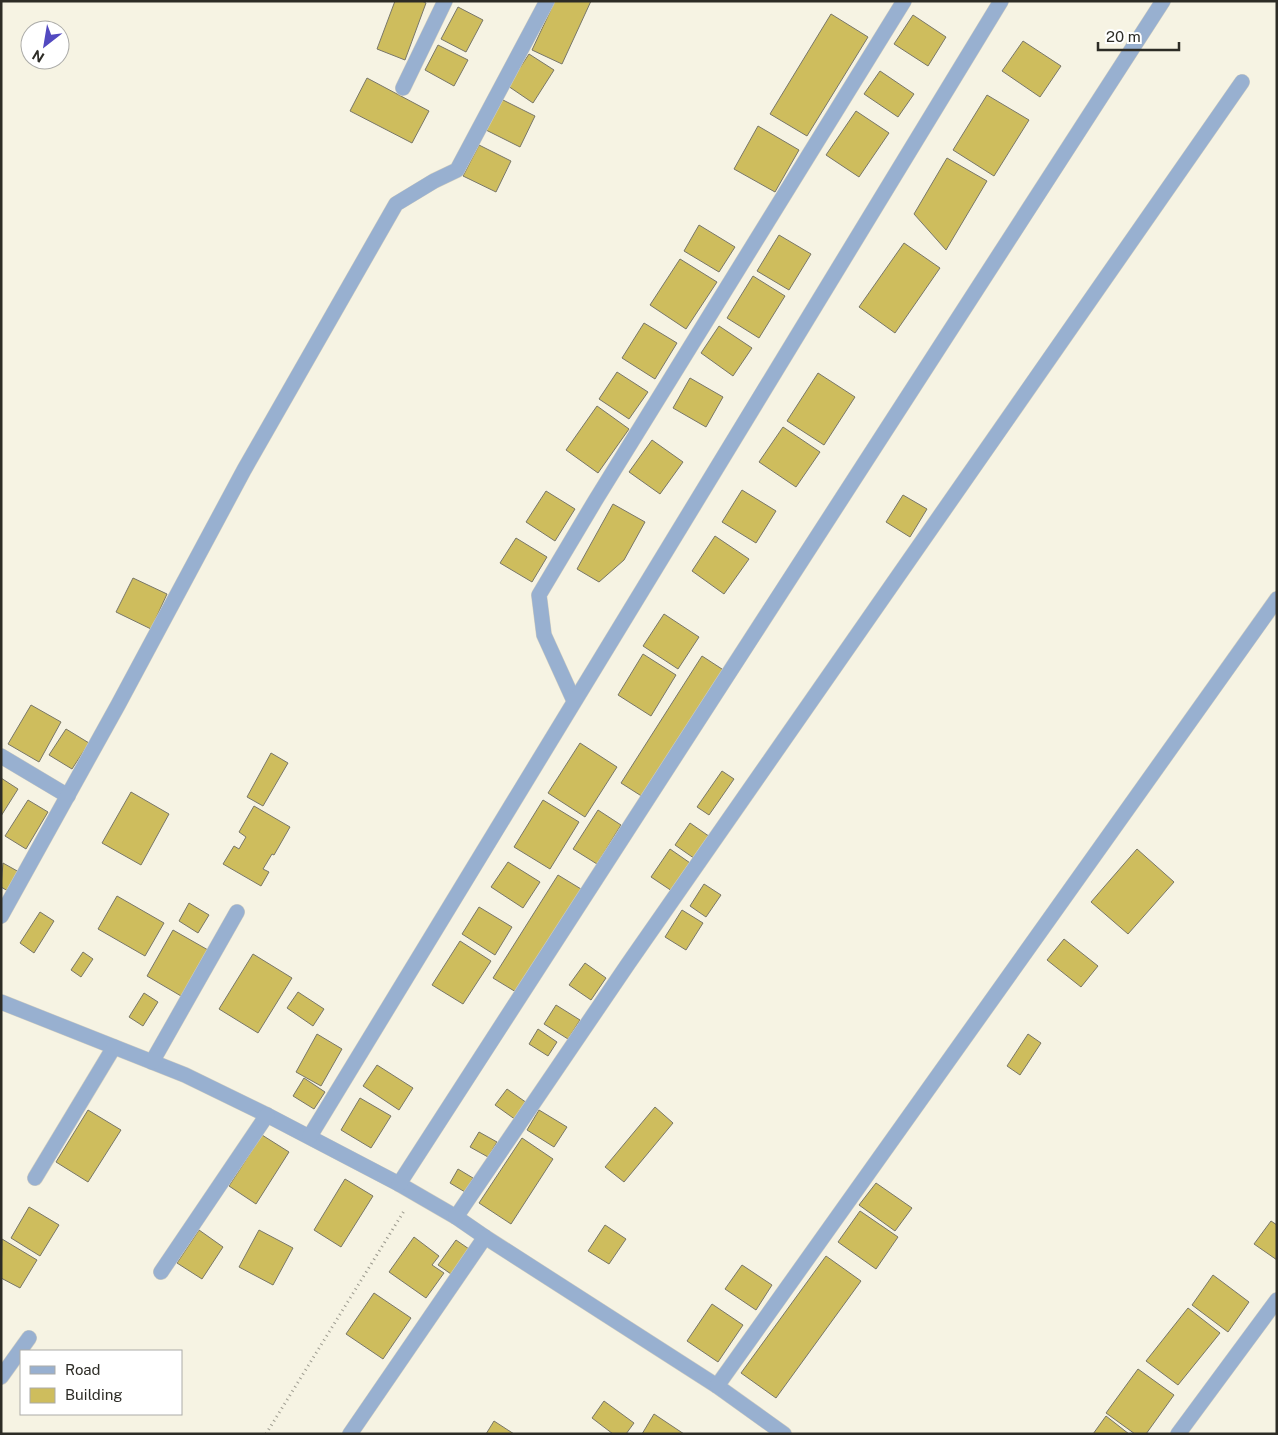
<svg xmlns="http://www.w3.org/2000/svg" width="1278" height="1435" viewBox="0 0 1278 1435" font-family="'Public Sans',sans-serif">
  <rect width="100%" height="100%" fill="#f6f3e3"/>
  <g fill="#cebd5d" stroke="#797768">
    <polygon points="395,1 422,1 426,3 405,60 377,49"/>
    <polygon points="555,1 591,1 562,64 532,50"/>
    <polygon points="458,7 483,20 466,52 441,39"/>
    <polygon points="831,14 868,37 807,136 770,114"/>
    <polygon points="913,15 946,37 928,66 894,44"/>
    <polygon points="1023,41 1061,66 1040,97 1002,71"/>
    <polygon points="438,45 468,60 454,86 425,70"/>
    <polygon points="529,54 554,70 533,103 508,86"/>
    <polygon points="880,71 914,94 898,117 864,94"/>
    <polygon points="367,78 429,111 412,143 350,111"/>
    <polygon points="987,95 1029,120 994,176 953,150"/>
    <polygon points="501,99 535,116 520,147 486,130"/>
    <polygon points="856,111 889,133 859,177 826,155"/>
    <polygon points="758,126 799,150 775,192 734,169"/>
    <polygon points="479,145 511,161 496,192 463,176"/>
    <polygon points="947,158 987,181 946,250 914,214"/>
    <polygon points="699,225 735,247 719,272 684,251"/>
    <polygon points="779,235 811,254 789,290 757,271"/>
    <polygon points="904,243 940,268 895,333 859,307"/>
    <polygon points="680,259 717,282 686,329 650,305"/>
    <polygon points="753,276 785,296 759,338 727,318"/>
    <polygon points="644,323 677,343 655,379 622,358"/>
    <polygon points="719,326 752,348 733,376 701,353"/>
    <polygon points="617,372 648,392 629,419 599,399"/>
    <polygon points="818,373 855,397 824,445 787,421"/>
    <polygon points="690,378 723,397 706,427 673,408"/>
    <polygon points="597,406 629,429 598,473 566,450"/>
    <polygon points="783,427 820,452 796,487 759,462"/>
    <polygon points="652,440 683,462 660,494 629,472"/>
    <polygon points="742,490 776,511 756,543 722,522"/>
    <polygon points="546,491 575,509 555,541 526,522"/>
    <polygon points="903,495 927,509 910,537 886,522"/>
    <polygon points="613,504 645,522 624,560 599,582 577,569"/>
    <polygon points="715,536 749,559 724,594 692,571"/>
    <polygon points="516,538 547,557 532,582 500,563"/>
    <polygon points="133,578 167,594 151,629 116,612"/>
    <polygon points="664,614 699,637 678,669 643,646"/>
    <polygon points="643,654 676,675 651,716 618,695"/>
    <polygon points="702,656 725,671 643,797 621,783"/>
    <polygon points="31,705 61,722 39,762 8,744"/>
    <polygon points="66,729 89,743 72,769 49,755"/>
    <polygon points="580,743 617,767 585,817 548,793"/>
    <polygon points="271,753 288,763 263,806 247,797"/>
    <polygon points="722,771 734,779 709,815 697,807"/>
    <polygon points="1,778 18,789 1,816"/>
    <polygon points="131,792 169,814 141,865 102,843"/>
    <polygon points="28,800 48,812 26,849 5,836"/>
    <polygon points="543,800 579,822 550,869 514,847"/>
    <polygon points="254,806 290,827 274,855 272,854 263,869 269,872 261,886 223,864 234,846 239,849 246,837 239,832"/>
    <polygon points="598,810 621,825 597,864 573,849"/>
    <polygon points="690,823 713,839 698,861 675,845"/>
    <polygon points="670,849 693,865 675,893 651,877"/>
    <polygon points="1137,849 1174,882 1128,934 1091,902"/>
    <polygon points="508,862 540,882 523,908 491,887"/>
    <polygon points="3,863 19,872 8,891 1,887"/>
    <polygon points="558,875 581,889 516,992 493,978"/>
    <polygon points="704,884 721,895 706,917 690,906"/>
    <polygon points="117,896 164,923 145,956 98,929"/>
    <polygon points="189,903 209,915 198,933 179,921"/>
    <polygon points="479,907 512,927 495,955 462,934"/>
    <polygon points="682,910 703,923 686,950 665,937"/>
    <polygon points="40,912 54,921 34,953 20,943"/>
    <polygon points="173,930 208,950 181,996 147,976"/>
    <polygon points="1064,939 1098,966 1081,987 1047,960"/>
    <polygon points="460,941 491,961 463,1004 432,985"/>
    <polygon points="83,952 93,959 81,977 71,970"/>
    <polygon points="253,954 292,978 258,1033 219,1009"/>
    <polygon points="585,963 606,978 591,1000 569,985"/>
    <polygon points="298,992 324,1009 313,1026 287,1008"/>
    <polygon points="144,993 158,1002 143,1026 129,1017"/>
    <polygon points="556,1005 580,1020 568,1039 544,1024"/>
    <polygon points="538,1029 557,1042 548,1056 529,1044"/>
    <polygon points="317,1034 342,1049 321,1086 296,1072"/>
    <polygon points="1028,1034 1041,1043 1020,1075 1007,1066"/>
    <polygon points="377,1065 413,1088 399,1110 363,1086"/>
    <polygon points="304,1078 325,1092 314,1109 293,1096"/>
    <polygon points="507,1089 527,1103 516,1120 495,1105"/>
    <polygon points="360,1098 391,1116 371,1148 341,1130"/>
    <polygon points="655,1107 673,1123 624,1182 605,1167"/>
    <polygon points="88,1110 121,1130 88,1182 56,1162"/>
    <polygon points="539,1110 567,1127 554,1147 527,1130"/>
    <polygon points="479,1132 497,1142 488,1157 470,1147"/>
    <polygon points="262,1135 289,1152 256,1204 229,1186"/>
    <polygon points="522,1138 553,1159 511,1224 479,1203"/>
    <polygon points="458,1169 473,1178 465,1192 450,1183"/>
    <polygon points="345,1179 373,1196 341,1247 314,1230"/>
    <polygon points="876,1183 912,1208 895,1231 859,1205"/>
    <polygon points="29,1207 59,1225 40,1256 11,1238"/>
    <polygon points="860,1211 898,1237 876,1269 838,1242"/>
    <polygon points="1271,1221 1277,1225 1277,1260 1254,1244"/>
    <polygon points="605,1225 626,1239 609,1264 588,1251"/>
    <polygon points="199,1230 223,1247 202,1279 177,1263"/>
    <polygon points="259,1230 293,1248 273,1285 239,1267"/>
    <polygon points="414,1237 439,1256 432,1265 444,1273 426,1298 389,1272"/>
    <polygon points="2,1239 37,1260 20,1288 1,1278"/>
    <polygon points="456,1240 469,1249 451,1274 438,1265"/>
    <polygon points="826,1256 861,1281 776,1398 741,1373"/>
    <polygon points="742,1265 772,1285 756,1310 725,1289"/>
    <polygon points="1213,1275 1249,1302 1228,1332 1192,1305"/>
    <polygon points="374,1293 411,1318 383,1359 346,1334"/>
    <polygon points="712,1304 743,1325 718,1362 687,1341"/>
    <polygon points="1188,1308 1220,1333 1178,1385 1146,1361"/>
    <polygon points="1138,1369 1174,1395 1146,1434 1135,1434 1106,1413"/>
    <polygon points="604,1401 634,1423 626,1434 613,1434 592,1418"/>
    <polygon points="654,1414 684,1434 642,1434"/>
    <polygon points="1106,1416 1129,1434 1093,1434"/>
    <polygon points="494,1421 514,1434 486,1434"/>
  </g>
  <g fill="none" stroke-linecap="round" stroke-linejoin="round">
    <defs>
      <g id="minor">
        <polyline points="403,88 445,1"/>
        <polyline points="574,701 544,635 539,595 595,501 904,1"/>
        <polyline points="1,756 68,796"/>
        <polyline points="1,916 118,705 244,470 396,204 434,181 457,170 547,1"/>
        <polyline points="1,1002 185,1075 267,1115 399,1184 456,1217 485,1237 717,1386 784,1434"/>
        <polyline points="152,1062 237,912"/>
        <polyline points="310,1136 1001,1"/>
        <polyline points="35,1178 114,1047"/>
        <polyline points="399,1184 1163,1"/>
        <polyline points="456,1217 628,964 1242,82"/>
        <polyline points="161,1272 267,1115"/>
        <polyline points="1,1377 29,1338"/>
        <polyline points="717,1386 1277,599"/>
        <polyline points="350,1434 485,1237"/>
        <polyline points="1178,1434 1277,1300"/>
      </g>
    </defs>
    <use href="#minor" stroke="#d2cfc1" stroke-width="16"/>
    <polyline stroke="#9e9c90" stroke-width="3" stroke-dasharray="1 4" stroke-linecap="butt" points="266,1434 404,1211"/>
    <use href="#minor" stroke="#98b0d0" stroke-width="15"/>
  </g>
  <rect width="1278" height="1435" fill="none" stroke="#2d2c26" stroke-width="5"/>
  <rect x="20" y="1350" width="162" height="65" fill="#ffffff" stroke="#ababa8"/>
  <rect x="30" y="1366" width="25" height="8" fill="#98b0d0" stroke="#ababa8"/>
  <text x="65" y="1375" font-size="15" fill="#2d2c26">Road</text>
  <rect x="30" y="1388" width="25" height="15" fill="#cebd5d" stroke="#ababa8"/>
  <text x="65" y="1400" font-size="15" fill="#2d2c26">Building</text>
  <g transform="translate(45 45) rotate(211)"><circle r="24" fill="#ffffff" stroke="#ababa8"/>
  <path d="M0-4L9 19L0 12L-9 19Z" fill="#5249c0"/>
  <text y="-8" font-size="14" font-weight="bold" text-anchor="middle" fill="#2d2c26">N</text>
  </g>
  <path d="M1098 42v8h81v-8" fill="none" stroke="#2d2c26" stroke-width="2.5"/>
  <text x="1106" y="42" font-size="15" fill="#2d2c26" stroke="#ffffff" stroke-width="4" paint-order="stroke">20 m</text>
</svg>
